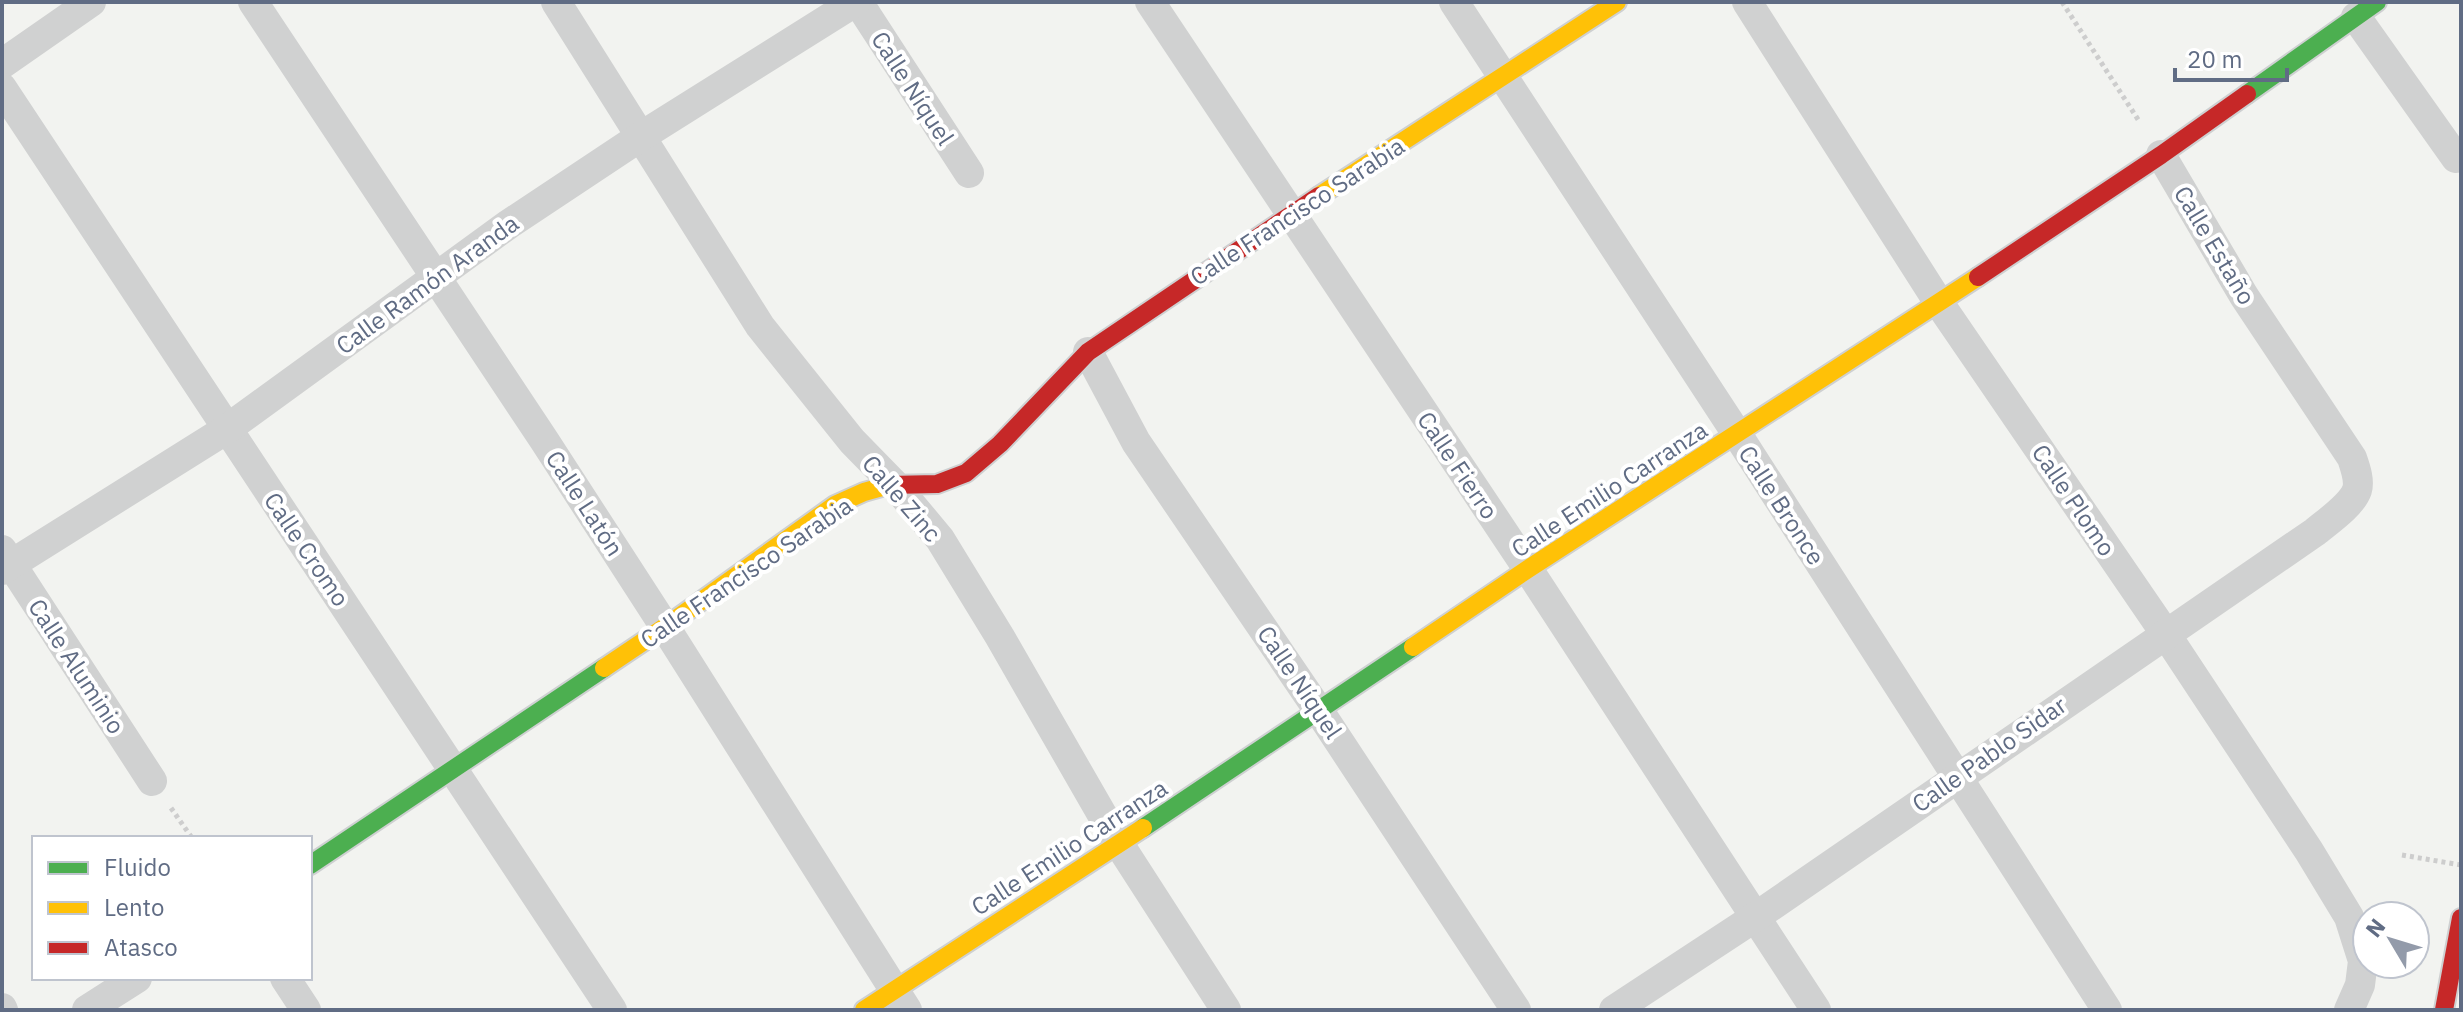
<svg xmlns="http://www.w3.org/2000/svg" width="2463" height="1012" viewBox="0 0 2463 1012" font-family="'IBM Plex Sans',sans-serif">
  <rect width="100%" height="100%" fill="#f2f3f0"/>
  <g fill="none" stroke-linecap="round" stroke-linejoin="round">
    <defs>
      <g id="fast">
        <polyline points="2247,94 2377,2"/>
        <polyline points="1143,828 1413,647"/>
        <polyline points="310,865 604,668"/>
      </g>
      <g id="slow">
        <polyline points="1319,196 1617,2"/>
        <polyline points="1413,647 1528,569 1978,277"/>
        <polyline points="604,668 665,627 835,505 864,492 889,485"/>
        <polyline points="864,1010 1143,828"/>
      </g>
      <g id="jam">
        <polyline points="1978,277 2161,155 2247,94"/>
        <polyline points="889,485 937,484 966,473 1000,444 1088,352 1319,196"/>
        <polyline points="2444,1010 2461,918"/>
      </g>
    </defs>
    <use href="#fast" stroke="#ced0d1" stroke-width="22"/>
    <use href="#slow" stroke="#ced0d1" stroke-width="22"/>
    <use href="#jam" stroke="#ced0d1" stroke-width="22"/>
    <g stroke="#cdcdcd" stroke-width="5" stroke-dasharray="4 4" stroke-linecap="butt">
      <polyline points="2062,2 2139,121"/>
      <polyline points="171,808 192,838"/>
      <polyline points="2402,855 2461,865"/>
    </g>
    <g stroke="#d0d1d1" stroke-width="30">
      <polyline points="253,2 544,440 665,627 907,1010"/>
      <polyline points="556,2 760,326 852,441 894,484 940,539 1000,637 1119,844 1226,1010"/>
      <polyline points="858,2 969,173"/>
      <polyline points="1150,2 1528,569 1816,1010"/>
      <polyline points="1454,2 1737,434 2107,1010"/>
      <polyline points="1747,2 1939,303 2165,633 2309,851 2349,917 2363,961 2360,985 2349,1010"/>
      <polyline points="2356,17 2456,158"/>
      <polyline points="2,64 91,2"/>
      <polyline points="2,88 612,1010"/>
      <polyline points="1088,352 1136,442 1319,711 1516,1010"/>
      <polyline points="2,550 152,781"/>
      <polyline points="2,570 227,429 509,224 640,137 855,2"/>
      <polyline points="285,978 306,1010"/>
      <polyline points="2,1008 3,1010"/>
      <polyline points="87,1010 137,978"/>
      <path d="M1614,1010L1754,918L2315,532C2327,522 2352,505 2357,490C2360,480 2355,467 2352,458L2244,296L2161,155"/>
    </g>
    <use href="#fast" stroke="#4caf50" stroke-width="18"/>
    <use href="#slow" stroke="#ffc107" stroke-width="18"/>
    <use href="#jam" stroke="#c62828" stroke-width="18"/>
  </g>
  <g text-anchor="middle" dominant-baseline="central" stroke-width="8" stroke-linejoin="round" paint-order="stroke">
    <g font-size="24" fill="#606c84" stroke="#fff">
      <text transform="translate(913 88) rotate(57)">Calle Níquel</text>
      <text transform="translate(1297 211) rotate(-33)">Calle Francisco Sarabia</text>
      <text transform="translate(2215 245) rotate(59)">Calle Estaño</text>
      <text transform="translate(427 284) rotate(-36)">Calle Ramón Aranda</text>
      <text transform="translate(1458 465) rotate(56)">Calle Fierro</text>
      <text transform="translate(1609 489) rotate(-33)">Calle Emilio Carranza</text>
      <text transform="translate(902 498) rotate(49)">Calle Zinc</text>
      <text transform="translate(2074 500) rotate(56)">Calle Plomo</text>
      <text transform="translate(585 503) rotate(57)">Calle Latón</text>
      <text transform="translate(1782 505) rotate(57)">Calle Bronce</text>
      <text transform="translate(307 549) rotate(56)">Calle Cromo</text>
      <text transform="translate(746 572) rotate(-34)">Calle Francisco Sarabia</text>
      <text transform="translate(77 666) rotate(57)">Calle Aluminio</text>
      <text transform="translate(1300 682) rotate(56)">Calle Níquel</text>
      <text transform="translate(1989 754) rotate(-35)">Calle Pablo Sidar</text>
      <text transform="translate(1069 847) rotate(-33)">Calle Emilio Carranza</text>
    </g>
  </g>
  <rect width="2463" height="1012" fill="none" stroke="#606c84" stroke-width="8"/>
  <rect x="32" y="836" width="280" height="144" fill="#ffffff" stroke="#bfc4ce" stroke-width="2"/>
  <rect x="48" y="862" width="40" height="12" fill="#4caf50" stroke="#bfc4ce" stroke-width="2"/>
  <text x="104" y="876" font-size="24" fill="#606c84">Fluido</text>
  <rect x="48" y="902" width="40" height="12" fill="#ffc107" stroke="#bfc4ce" stroke-width="2"/>
  <text x="104" y="916" font-size="24" fill="#606c84">Lento</text>
  <rect x="48" y="942" width="40" height="12" fill="#c62828" stroke="#bfc4ce" stroke-width="2"/>
  <text x="104" y="956" font-size="24" fill="#606c84">Atasco</text>
  <g transform="translate(2391 940) rotate(308)"><circle r="38" fill="#ffffff" stroke="#bfc4ce" stroke-width="2"/>
  <path d="M0-6L14 30L0 20L-14 30Z" fill="#939baa"/>
  <text y="-12" font-size="22" font-weight="bold" text-anchor="middle" fill="#606c84">N</text>
  </g>
  <path d="M2175 68v12h112v-12" fill="none" stroke="#606c84" stroke-width="4"/>
  <text x="2187" y="68" font-size="24" fill="#606c84" stroke="#ffffff" stroke-width="6" paint-order="stroke">20 m</text>
</svg>
